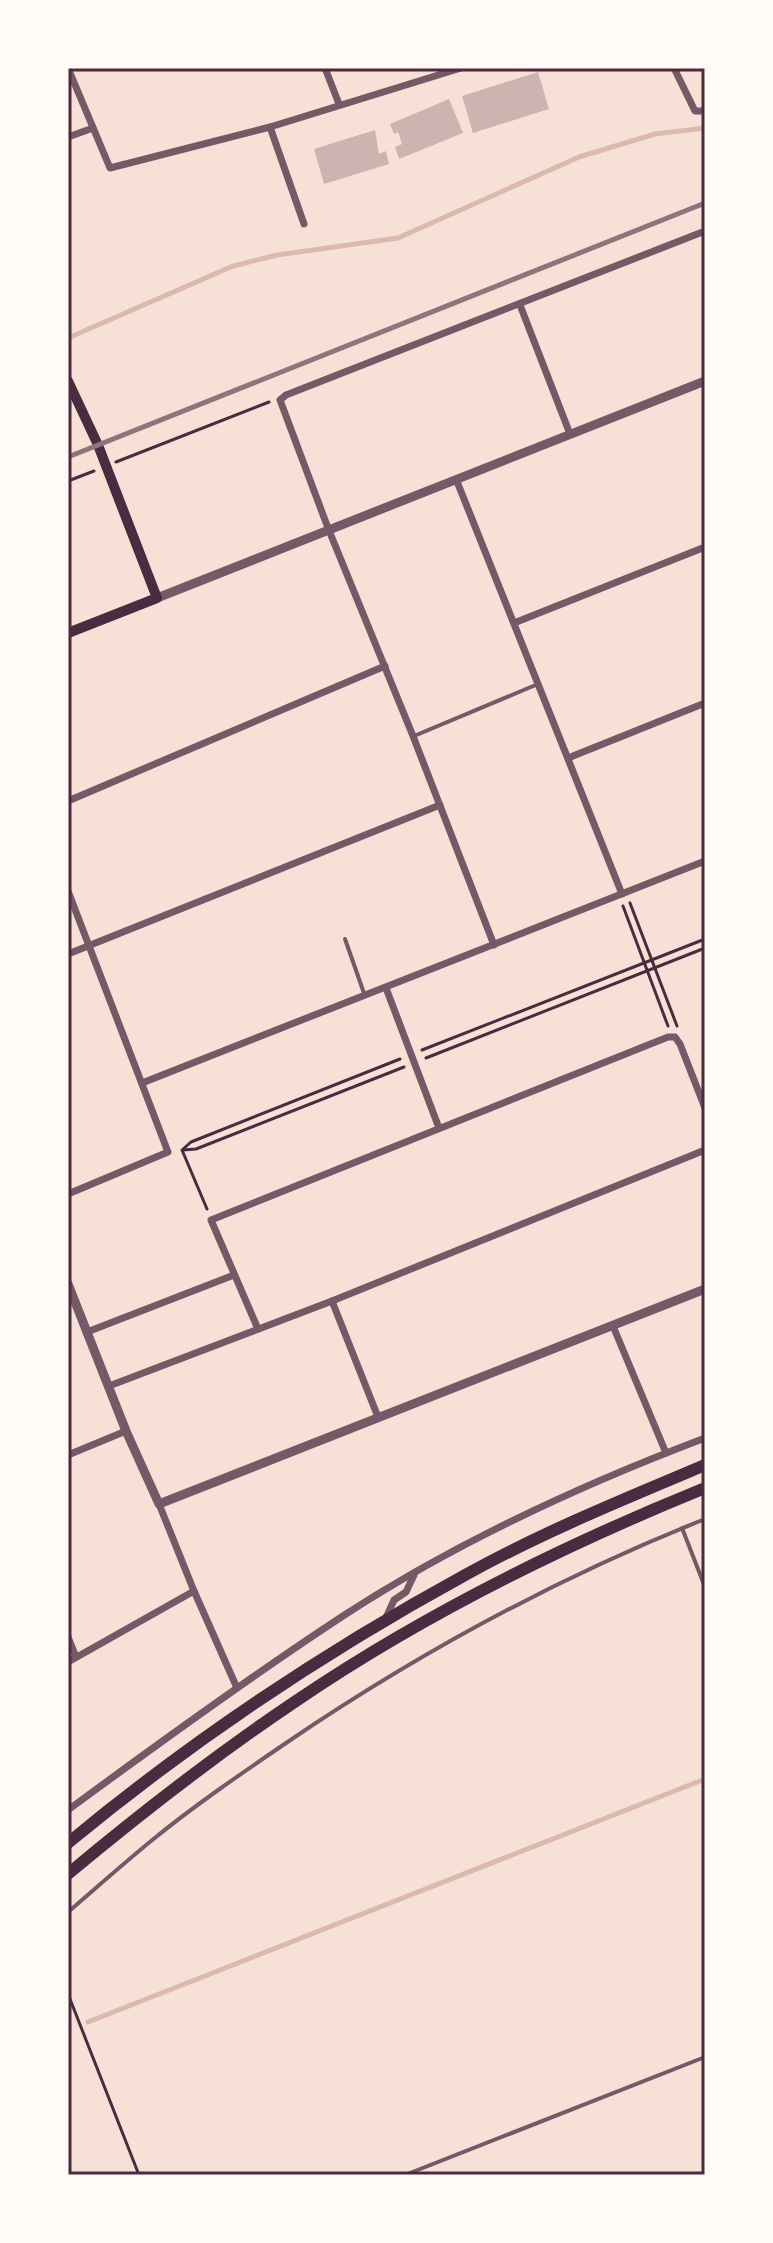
<svg xmlns="http://www.w3.org/2000/svg" width="773" height="2243" viewBox="0 0 773 2243" font-family="'DM Sans',sans-serif">
  <rect width="100%" height="100%" fill="#f7e1d7"/>
  <g fill="none" stroke-linecap="round" stroke-linejoin="round">
    <g stroke="#dcb8b0" stroke-width="5">
      <polyline points="68,338 233,266 277,255 398,238 579,157 655,134 705,128"/>
      <polyline points="88,2022 705,1779"/>
      <polyline points="68,2028 69,2028"/>
    </g>
  </g>
  <g fill="#ccb4b1">
    <polygon points="538,72 549,109 473,133 462,96"/>
    <polygon points="449,99 463,133 399,159 395,147 402,144 398,132 394,134 390,124"/>
    <polygon points="375,130 379,154 386,151 389,164 324,184 314,149"/>
  </g>
  <g fill="none" stroke-linecap="round" stroke-linejoin="round">
    <g stroke="#4a2c40" stroke-width="3">
      <polyline points="116,462 269,402"/>
      <polyline points="68,481 94,471"/>
      <polyline points="630,903 677,1026"/>
      <polyline points="623,906 668,1026"/>
      <polyline points="422,1050 705,939"/>
      <polyline points="426,1058 705,948"/>
      <polyline points="183,1150 196,1149 404,1067"/>
      <polyline points="207,1209 182,1150 191,1142 400,1059"/>
      <polyline points="68,1994 139,2175"/>
    </g>
    <g stroke="#755966" stroke-width="4">
      <polyline points="414,736 538,684"/>
      <polyline points="345,939 365,996"/>
      <polyline points="682,1528 705,1587"/>
      <path d="M68,1912C96,1888 123,1864 151,1841C195,1805 242,1773 289,1741C419,1653 559,1577 705,1519"/>
      <polyline points="405,2175 705,2057"/>
    </g>
    <g stroke="#755966" stroke-width="7">
      <polyline points="68,68 110,168 270,127 461,68"/>
      <polyline points="325,68 339,104"/>
      <polyline points="674,68 695,111 705,111"/>
      <polyline points="270,127 304,224"/>
      <polyline points="68,137 93,128"/>
      <polyline points="520,305 570,434"/>
      <polyline points="456,479 622,894"/>
      <polyline points="514,623 705,547"/>
      <polyline points="568,758 705,703"/>
      <polyline points="68,801 385,666"/>
      <polyline points="68,891 168,1152 68,1194"/>
      <polyline points="494,945 413,736 328,528 280,400 286,395 705,231"/>
      <polyline points="68,954 440,805"/>
      <polyline points="386,988 439,1128"/>
      <polyline points="142,1083 705,861"/>
      <polyline points="332,1301 378,1417"/>
      <polyline points="613,1326 666,1453"/>
      <polyline points="258,1329 211,1220 668,1037 675,1037 680,1044 705,1108"/>
      <polyline points="87,1332 234,1275"/>
      <polyline points="109,1386 332,1301 705,1150"/>
      <polyline points="68,1455 126,1431"/>
      <polyline points="159,1504 194,1591 237,1688"/>
      <polyline points="385,1620 394,1600 406,1592 414,1575"/>
      <polyline points="68,1637 76,1657"/>
      <polyline points="68,1662 194,1591"/>
      <path d="M68,1810C159,1743 251,1676 346,1614C457,1542 581,1485 705,1438"/>
    </g>
    <g stroke="#755966" stroke-width="9">
      <polyline points="157,598 705,381"/>
      <polyline points="68,1284 126,1431 159,1504 705,1289"/>
    </g>
    <polyline stroke="#4a2c40" stroke-width="10" points="68,381 98,445 157,598 68,633"/>
    <g stroke="#4a2c40" stroke-width="12">
      <path d="M68,1843C191,1741 326,1651 467,1574C543,1532 624,1499 705,1465"/>
      <path d="M68,1874C141,1813 217,1754 296,1701C424,1614 562,1546 705,1488"/>
    </g>
    <polyline stroke="#8f747c" stroke-width="5" points="68,457 705,203"/>
  </g>
  <rect width="773" height="2243" fill="none" stroke="#fffaf5" stroke-width="140"/>
  <rect x="70" y="70" width="633" height="2103" fill="none" stroke="#4a2c40" stroke-width="3"/>
</svg>
